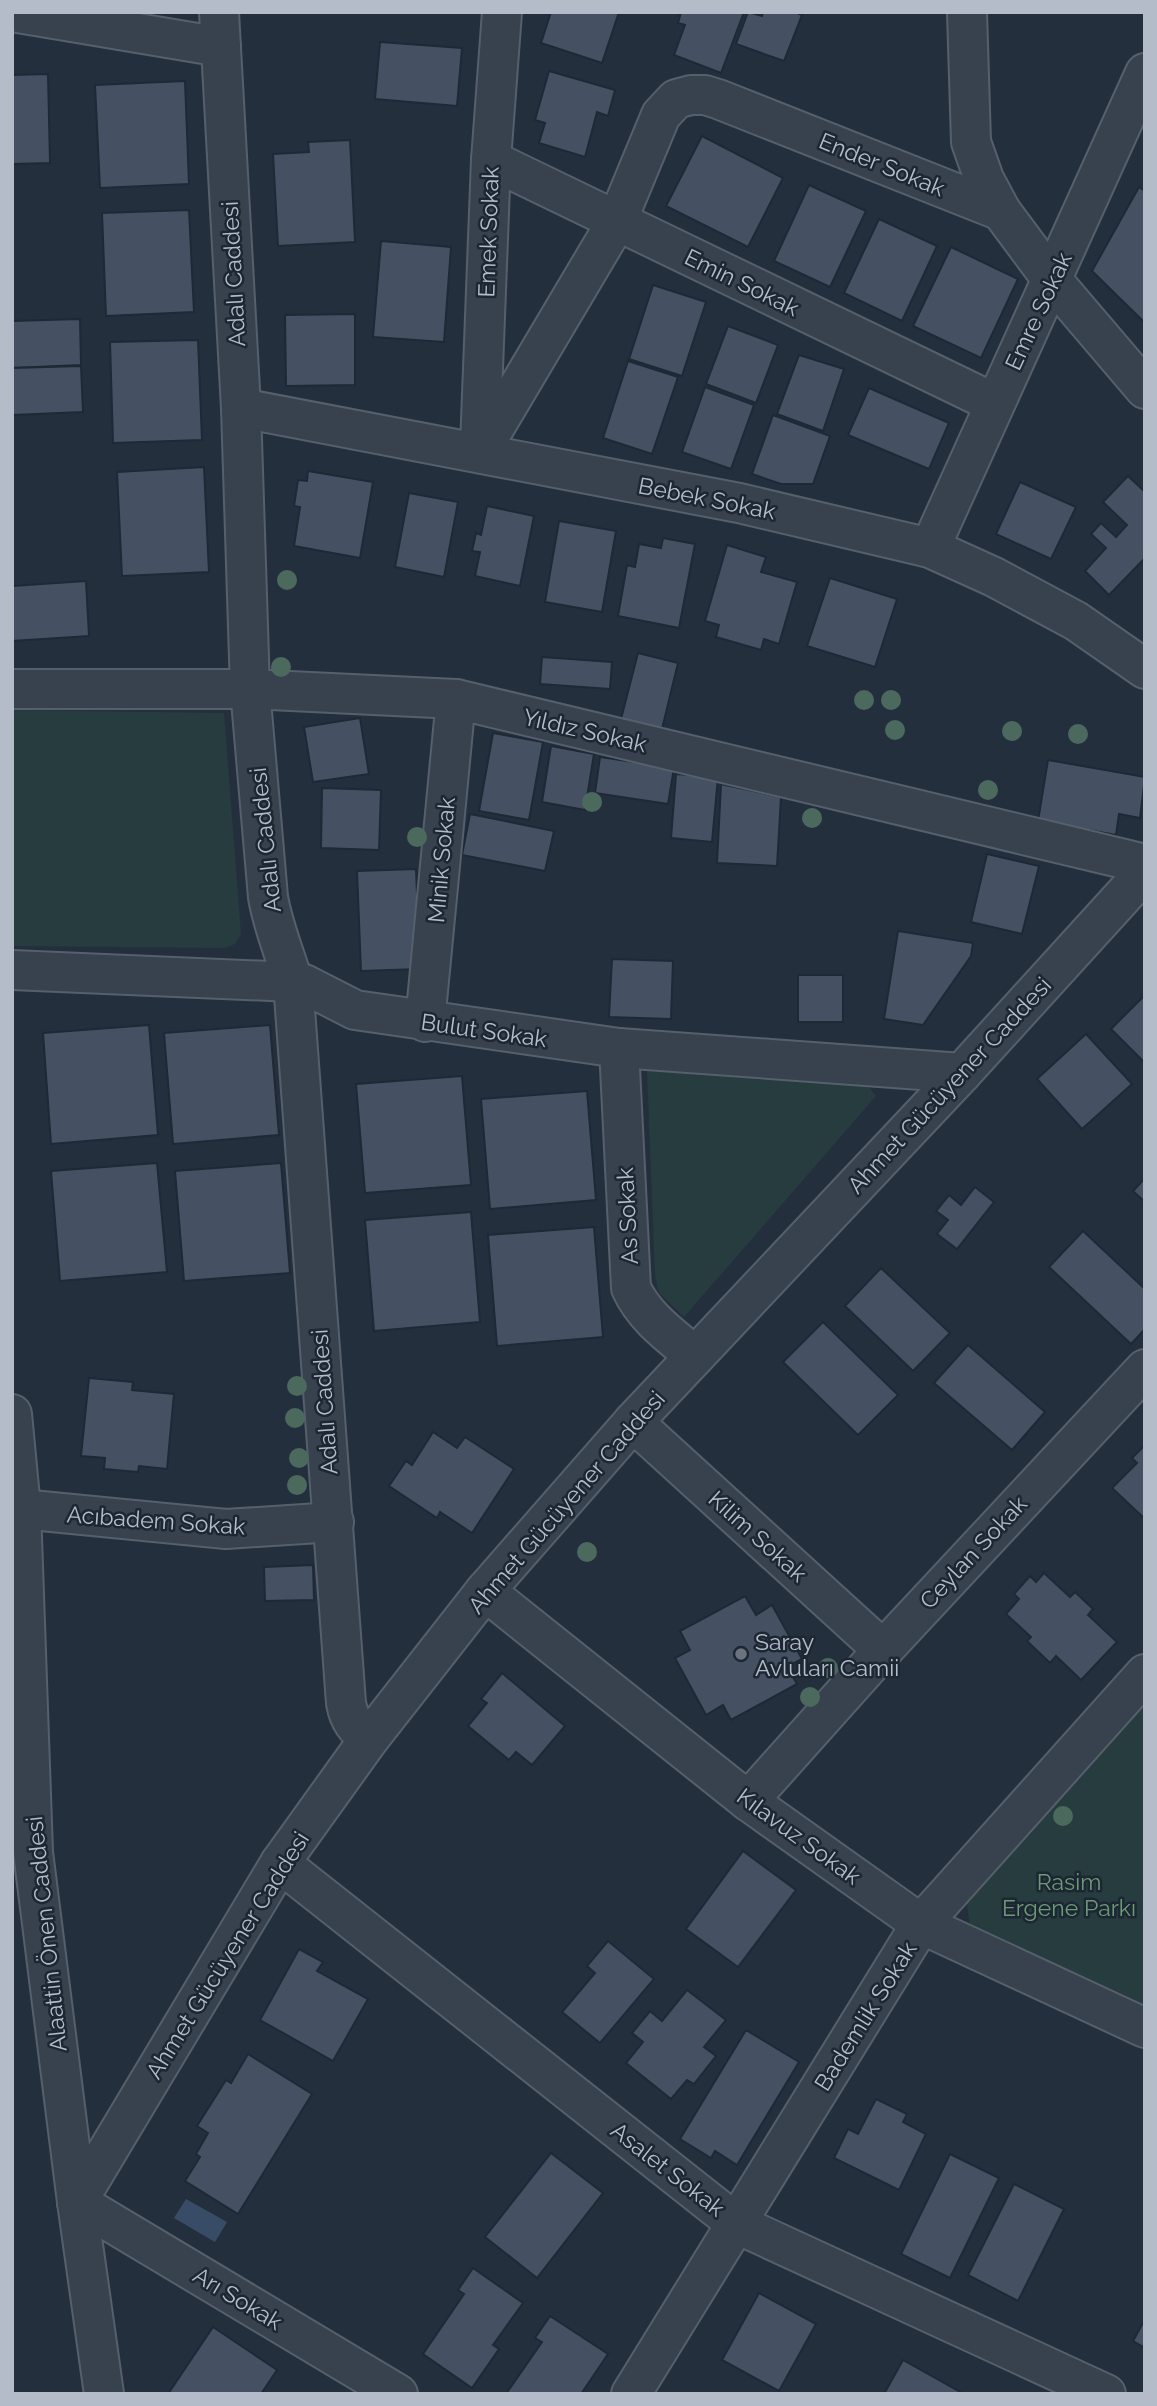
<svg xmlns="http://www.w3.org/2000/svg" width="1157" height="2406" viewBox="0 0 1157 2406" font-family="Raleway,sans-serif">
  <rect width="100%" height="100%" fill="#242f3e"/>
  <g fill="#263c3f">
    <polygon points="12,710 224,713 241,934 235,944 225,948 12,946"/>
    <polygon points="647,1071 865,1082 876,1096 684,1317 659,1293 655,1276"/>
    <polygon points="1145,1698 1145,2009 971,1935 966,1897"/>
  </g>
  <polygon fill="#394c67" points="186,2199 227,2222 215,2242 174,2218"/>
  <g fill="#455162" stroke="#1f2835" stroke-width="2">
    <polygon points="551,12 619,12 602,63 541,43"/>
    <polygon points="681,12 744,12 721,73 674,55 685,25 678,23"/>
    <polygon points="748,12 762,16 763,12 795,12 802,15 784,61 736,44"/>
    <polygon points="380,42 462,48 457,106 375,99"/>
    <polygon points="549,71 615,90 608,116 597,112 585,157 539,143 545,123 535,120"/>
    <polygon points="48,74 50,163 12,164 12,75"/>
    <polygon points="185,81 189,184 100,188 95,85"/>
    <polygon points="702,136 783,178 748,247 666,206"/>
    <polygon points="350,140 355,242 278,246 273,154 309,152 308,142"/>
    <polygon points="809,185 866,211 830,287 774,261"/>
    <polygon points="1139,187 1145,191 1145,323 1092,271"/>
    <polygon points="189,210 194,312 106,316 102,213"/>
    <polygon points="879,219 937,246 902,321 844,293"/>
    <polygon points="381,241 451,247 444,342 373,337"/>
    <polygon points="951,247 1018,279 981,358 913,326"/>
    <polygon points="653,285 706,302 682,376 629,359"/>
    <polygon points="355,314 355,385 286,386 285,315"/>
    <polygon points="80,319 81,365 12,368 12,321"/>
    <polygon points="728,326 778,345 756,403 706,384"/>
    <polygon points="198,340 202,440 113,443 110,342"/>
    <polygon points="799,355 844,369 823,431 777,414"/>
    <polygon points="628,361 678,377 652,454 603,438"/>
    <polygon points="81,366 83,412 12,415 12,368"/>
    <polygon points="705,387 754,405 731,469 682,452"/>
    <polygon points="869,388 949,423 929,469 848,435"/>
    <polygon points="773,415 830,436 813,484 781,484 752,474"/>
    <polygon points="204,467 209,572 122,576 117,472"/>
    <polygon points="308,471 373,482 360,558 294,546 300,507 294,506 298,480 307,481"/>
    <polygon points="1128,476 1145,492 1145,558 1109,595 1085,571 1106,548 1091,534 1101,523 1116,537 1127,525 1103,502"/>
    <polygon points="1020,482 1076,507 1051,559 996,534"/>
    <polygon points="409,493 458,502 444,577 395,567"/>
    <polygon points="487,506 534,516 520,586 475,576 480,552 472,551 476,533 481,535"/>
    <polygon points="559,521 616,531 602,612 545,602"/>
    <polygon points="663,538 695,544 679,628 618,616 627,565 635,567 639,544 661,548"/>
    <polygon points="727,545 766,557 761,572 797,582 779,644 764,639 761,650 716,637 719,625 705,621"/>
    <polygon points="830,578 897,599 875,667 807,646"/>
    <polygon points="86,581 89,636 12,641 12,586"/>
    <polygon points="638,653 678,663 662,729 621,719"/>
    <polygon points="542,657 612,662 610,689 540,684"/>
    <polygon points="360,718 369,774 313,782 304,727"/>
    <polygon points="493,733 543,742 529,820 479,811"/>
    <polygon points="551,746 594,754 585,810 542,802"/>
    <polygon points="600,757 674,768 668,804 595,793"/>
    <polygon points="1048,760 1145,777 1140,818 1119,814 1116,835 1038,821"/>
    <polygon points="676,774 718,777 712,842 671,838"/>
    <polygon points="721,784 781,797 777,866 717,863"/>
    <polygon points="322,788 381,790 379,850 321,848"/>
    <polygon points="470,814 554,831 545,871 462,855"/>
    <polygon points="987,854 1039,866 1022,934 971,922"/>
    <polygon points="416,869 420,969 361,971 357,871"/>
    <polygon points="898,931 973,943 971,956 923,1025 884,1019"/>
    <polygon points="612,959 673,961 671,1019 609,1017"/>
    <rect x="798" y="975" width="45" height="47"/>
    <polygon points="1145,995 1145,1063 1111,1029"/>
    <polygon points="149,1025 158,1135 51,1144 43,1033"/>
    <polygon points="270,1025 279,1135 173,1144 164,1033"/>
    <polygon points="1086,1034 1132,1084 1082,1129 1037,1079"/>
    <polygon points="462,1076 471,1185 365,1193 356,1084"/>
    <polygon points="587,1091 596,1200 490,1209 481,1099"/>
    <polygon points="157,1163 167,1272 60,1281 51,1171"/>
    <polygon points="281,1163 290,1273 184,1281 175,1171"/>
    <polygon points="1145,1178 1145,1202 1133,1191"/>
    <polygon points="975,1187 994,1202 957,1249 937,1234 948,1220 936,1211 949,1195 961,1205"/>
    <polygon points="471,1212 480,1322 374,1331 365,1220"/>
    <polygon points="594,1227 603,1337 497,1346 488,1235"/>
    <polygon points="1083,1231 1145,1289 1145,1329 1131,1344 1049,1267"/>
    <polygon points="881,1268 950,1333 913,1371 845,1306"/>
    <polygon points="823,1322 898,1395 858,1435 783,1362"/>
    <polygon points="968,1345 1045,1412 1012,1450 934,1383"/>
    <polygon points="89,1378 133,1382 132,1390 174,1394 167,1469 139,1466 138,1472 104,1469 105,1458 81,1456"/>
    <polygon points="433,1432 457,1448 465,1437 514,1469 472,1533 440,1512 437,1518 389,1486 406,1461 412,1465"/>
    <polygon points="1145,1445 1145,1519 1112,1488 1137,1463 1132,1458"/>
    <polygon points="313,1565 314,1600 265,1601 264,1567"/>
    <polygon points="1044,1573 1070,1597 1075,1592 1093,1609 1088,1615 1117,1642 1081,1680 1056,1656 1050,1663 1027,1641 1031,1637 1006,1614 1019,1599 1014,1594 1030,1576 1036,1582"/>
    <polygon points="745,1596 756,1615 772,1605 802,1659 787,1667 797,1684 731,1720 723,1705 706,1715 675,1658 690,1650 680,1631"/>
    <polygon points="502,1673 565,1726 532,1765 516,1752 509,1760 468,1726 487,1703 481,1699"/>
    <polygon points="743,1851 796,1890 738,1967 686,1929"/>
    <polygon points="608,1941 654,1979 600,2043 562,2012 595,1973 587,1966"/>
    <polygon points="299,1949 323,1962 317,1971 368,1999 333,2061 260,2020"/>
    <polygon points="687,1990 726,2020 704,2047 716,2056 694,2084 687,2080 671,2099 626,2063 643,2042 632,2033 650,2011 662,2021"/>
    <polygon points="746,2030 799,2062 737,2165 715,2151 711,2158 680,2139"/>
    <polygon points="248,2054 312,2094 238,2214 185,2181 200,2157 196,2154 208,2133 197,2126 226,2080 231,2083"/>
    <polygon points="876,2099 907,2114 903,2122 926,2134 899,2190 834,2158 848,2129 858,2134"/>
    <polygon points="551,2153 603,2193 537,2278 485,2237"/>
    <polygon points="950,2154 999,2178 950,2278 901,2254"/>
    <polygon points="1014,2184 1064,2209 1018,2301 968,2275"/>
    <polygon points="473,2268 523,2303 493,2345 499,2349 472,2388 423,2354 464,2294 458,2290"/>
    <polygon points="759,2293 816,2324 779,2391 722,2360"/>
    <polygon points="550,2316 608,2354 581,2394 506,2394 542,2342 535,2338"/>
    <polygon points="1145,2319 1145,2348 1133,2341"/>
    <polygon points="213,2327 277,2370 261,2394 168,2394"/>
    <polygon points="903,2360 962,2393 961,2394 884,2394"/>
  </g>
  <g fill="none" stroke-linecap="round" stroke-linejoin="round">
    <defs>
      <g id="street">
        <polyline points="12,12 221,47"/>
        <path d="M219,12L241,408L250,689L268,897C273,927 285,954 293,982L346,1703C349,1720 356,1728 369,1739"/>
        <polyline points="967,12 971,142 984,179 1001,211"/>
        <polyline points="491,160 994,403"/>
        <polyline points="241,408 739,503 930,548 994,577 1076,621 1145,669"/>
        <polyline points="480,447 491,160 502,12"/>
        <polyline points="480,452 617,221 661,115 676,99 691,95 705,95 718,99 1001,211 1053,281 1145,389"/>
        <polyline points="930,548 1145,73"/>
        <polyline points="12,689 250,689 456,699 1145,864"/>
        <polyline points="12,970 293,982 304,984 355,1010 619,1048 962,1073"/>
        <polyline points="425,1022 456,699"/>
        <path d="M619,1048L631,1288C644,1317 671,1336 695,1356"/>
        <polyline points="12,1414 21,1509 33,1852 77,2202 104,2394"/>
        <polyline points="633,1422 883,1650"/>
        <polyline points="21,1509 226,1529 334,1522"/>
        <polyline points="485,1591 748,1801 921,1924 1145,2028"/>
        <polyline points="748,1801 883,1650 1145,1369"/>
        <polyline points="280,1863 737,2224 1106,2394"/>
        <polyline points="77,2202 280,1863 369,1739 485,1591 633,1422 962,1073 1145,872"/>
        <polyline points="77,2202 398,2394"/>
        <polyline points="631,2394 921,1924 1145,1674"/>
      </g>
    </defs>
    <use href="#street" stroke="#565f6c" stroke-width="42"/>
    <use href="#street" stroke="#38414e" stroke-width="38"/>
  </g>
  <g fill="#4b6a5d">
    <circle cx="287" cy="580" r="10"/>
    <circle cx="281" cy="667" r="10"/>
    <circle cx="864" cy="700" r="10"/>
    <circle cx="891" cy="700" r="10"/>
    <circle cx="895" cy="730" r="10"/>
    <circle cx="1012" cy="731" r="10"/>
    <circle cx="1078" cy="734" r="10"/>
    <circle cx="988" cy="790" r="10"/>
    <circle cx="592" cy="802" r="10"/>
    <circle cx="812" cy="818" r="10"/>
    <circle cx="417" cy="837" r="10"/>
    <circle cx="297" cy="1386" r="10"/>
    <circle cx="295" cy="1418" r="10"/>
    <circle cx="299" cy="1458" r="10"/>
    <circle cx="297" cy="1485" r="10"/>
    <circle cx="587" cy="1552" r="10"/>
    <circle cx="828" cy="1668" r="10"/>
    <circle cx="810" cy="1697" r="10"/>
    <circle cx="1063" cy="1816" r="10"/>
  </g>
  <circle fill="#6b7280" stroke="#1d2633" stroke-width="2.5" cx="741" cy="1654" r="7"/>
  <g text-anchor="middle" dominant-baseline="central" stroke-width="5" stroke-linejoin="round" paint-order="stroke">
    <g font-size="23" fill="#b4bcc9" stroke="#1d2633">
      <text transform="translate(882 164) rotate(22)">Ender Sokak</text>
      <text transform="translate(488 232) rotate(-88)">Emek Sokak</text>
      <text transform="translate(233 274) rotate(-93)">Adalı Caddesi</text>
      <text transform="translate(742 282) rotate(26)">Emin Sokak</text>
      <text transform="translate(1038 311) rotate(-65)">Emre Sokak</text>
      <text transform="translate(707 498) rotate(11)">Bebek Sokak</text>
      <text transform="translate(585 730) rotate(13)">Yıldız Sokak</text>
      <text transform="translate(265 840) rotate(-96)">Adalı Caddesi</text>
      <text transform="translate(441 860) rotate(-85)">Minik Sokak</text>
      <text transform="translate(484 1030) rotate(8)">Bulut Sokak</text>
      <text transform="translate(949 1085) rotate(-47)">Ahmet Gücüyener Caddesi</text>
      <text transform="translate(627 1216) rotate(-93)">As Sokak</text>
      <text transform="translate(324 1402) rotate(-94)">Adalı Caddesi</text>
      <text transform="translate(566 1502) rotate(-49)">Ahmet Gücüyener Caddesi</text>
      <text transform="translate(156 1520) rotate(4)">Acıbadem Sokak</text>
      <text transform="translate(758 1536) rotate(42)">Kilim Sokak</text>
      <text transform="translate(973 1552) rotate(-47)">Ceylan Sokak</text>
      <text transform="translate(799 1836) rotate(36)">Kılavuz Sokak</text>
      <text transform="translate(46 1934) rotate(-96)">Alaattin Önen Caddesi</text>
      <text transform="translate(227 1955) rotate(-58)">Ahmet Gücüyener Caddesi</text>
      <text transform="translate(865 2016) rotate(-58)">Bademlik Sokak</text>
      <text transform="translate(668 2169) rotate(38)">Asalet Sokak</text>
      <text transform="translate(238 2298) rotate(31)">Arı Sokak</text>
    </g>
    <g font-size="23" fill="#b4bcc9" stroke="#1d2633" text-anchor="start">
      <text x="755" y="1641">Saray<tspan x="755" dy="26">Avluları Camii</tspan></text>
    </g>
    <g font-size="23" fill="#6b9a76" stroke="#1d2633">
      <text x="1069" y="1881">Rasim<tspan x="1069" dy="26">Ergene Parkı</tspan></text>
    </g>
  </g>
  <rect width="1157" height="2406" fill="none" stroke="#b4bcc9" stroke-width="28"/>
</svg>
